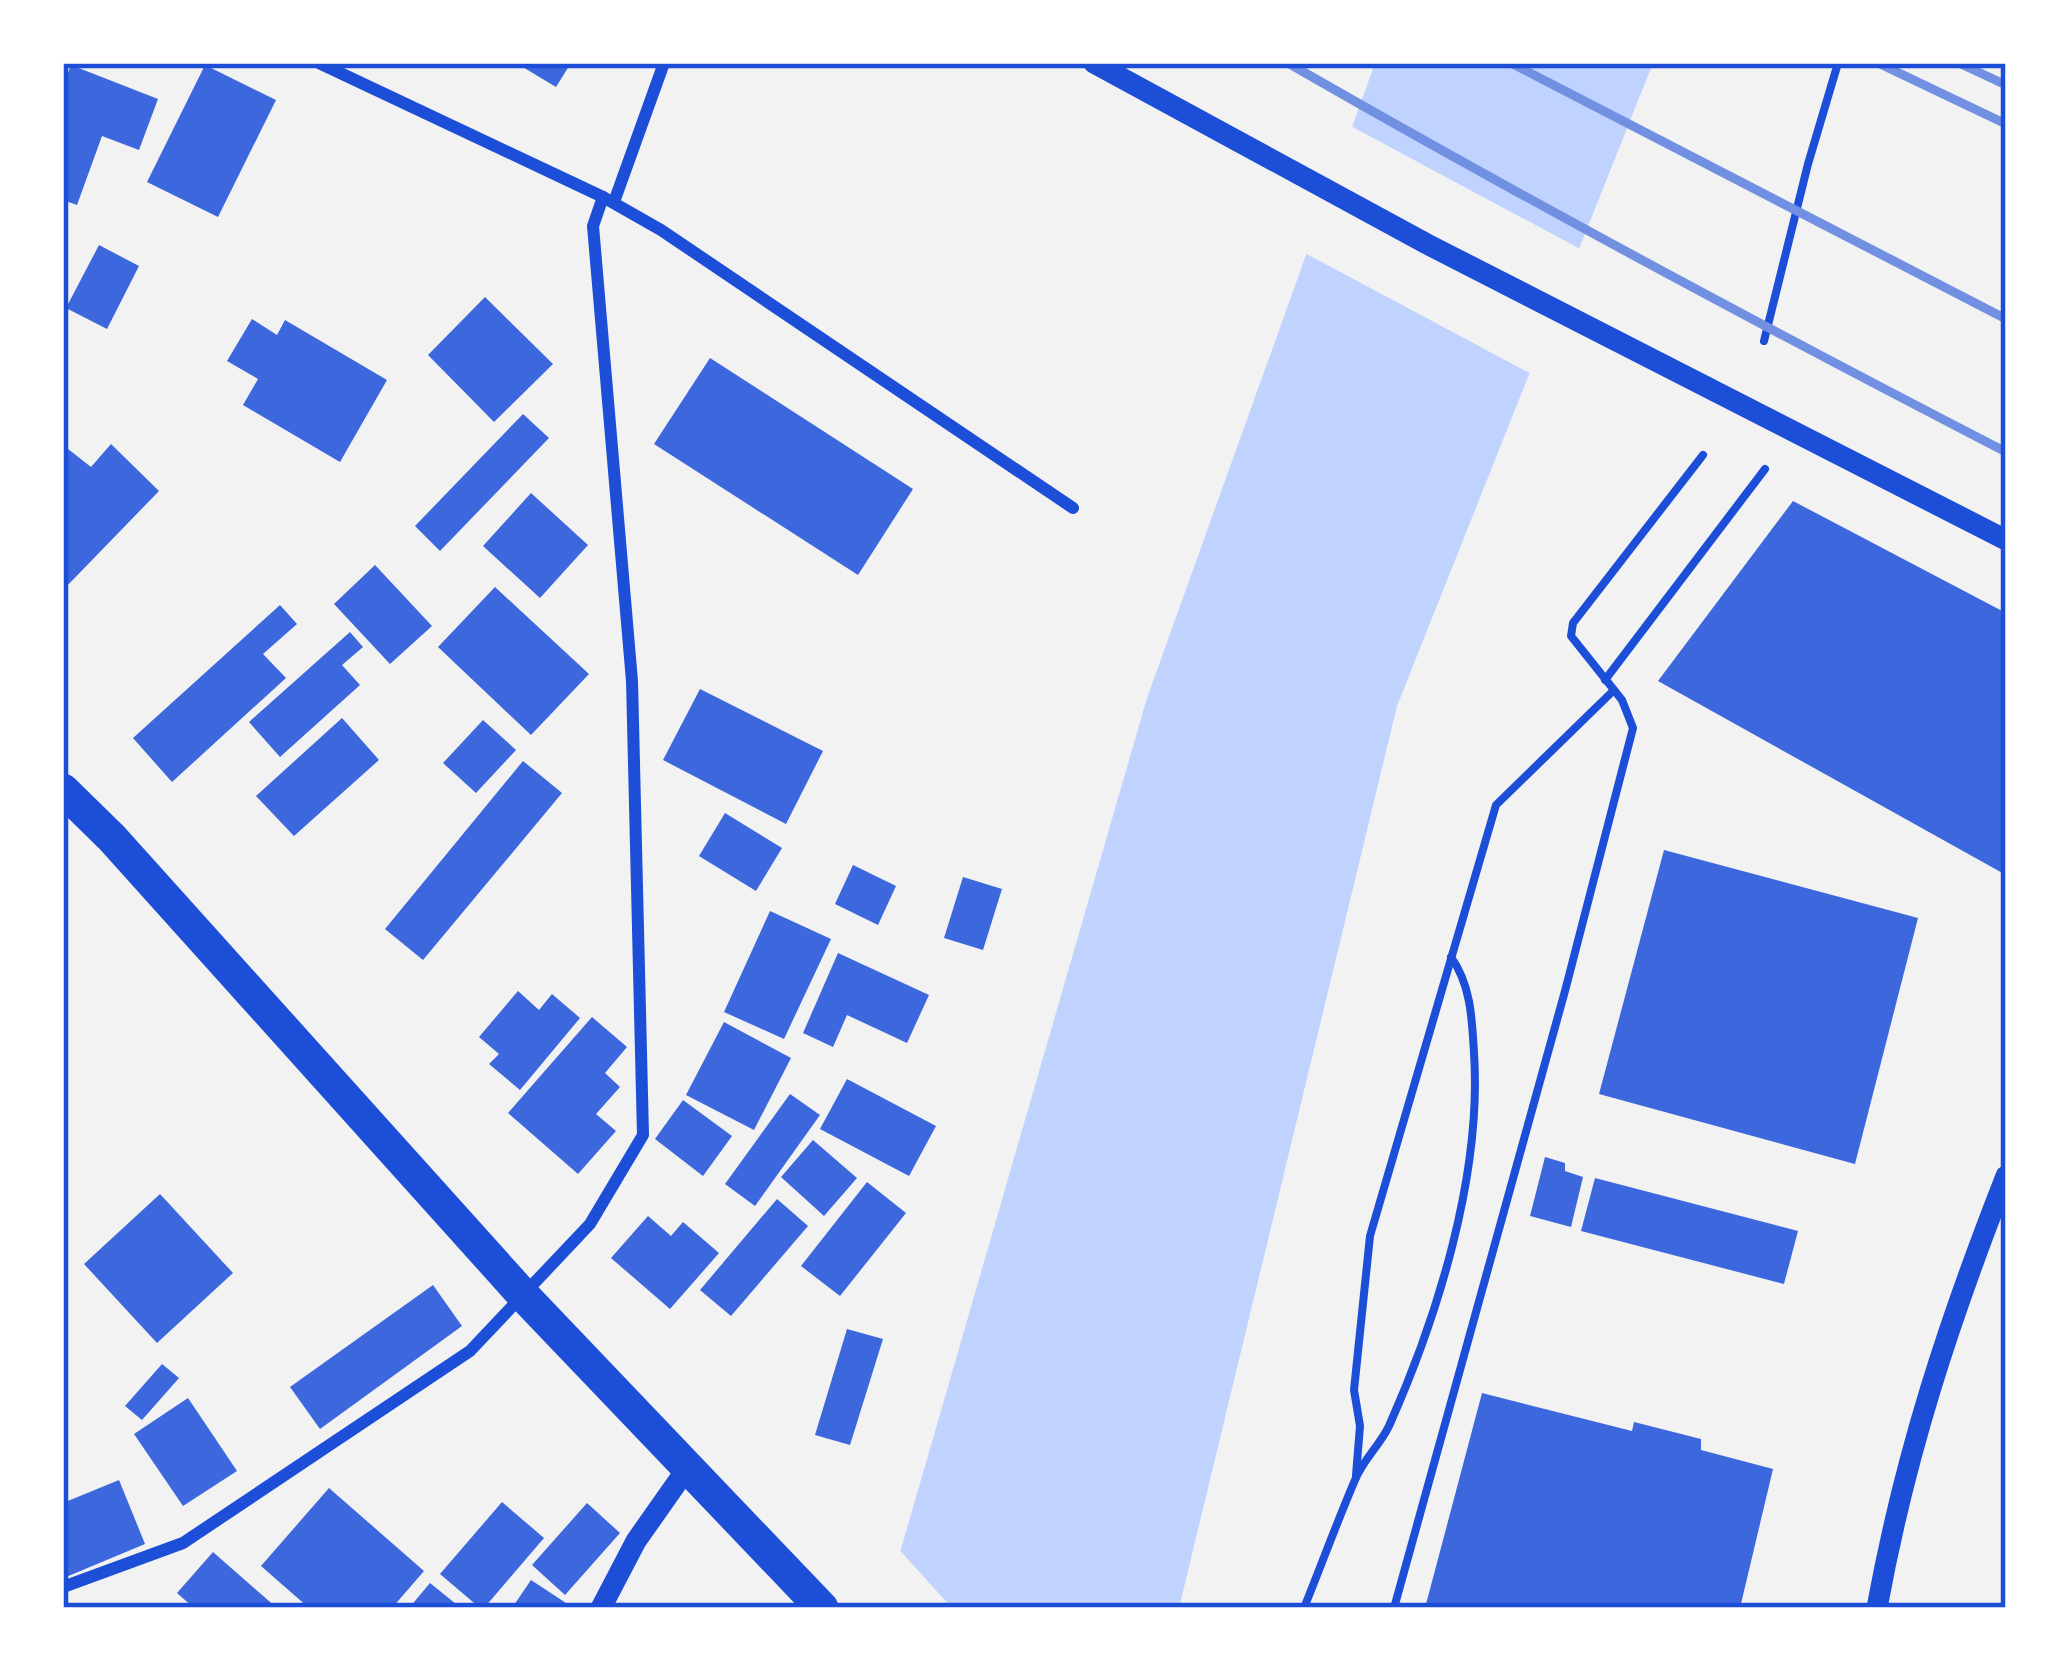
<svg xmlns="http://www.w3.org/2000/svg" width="2069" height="1671" viewBox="0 0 2069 1671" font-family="'Work Sans',sans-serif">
  <rect width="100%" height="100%" fill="#f2f2f2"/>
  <polygon fill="#bfd3fe" points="1375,63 1653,63 1397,706 1179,1608 884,1608 1147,698"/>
  <g fill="#f2f2f2">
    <polygon points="1347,124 1584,251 1535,376 1301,251"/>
    <polygon points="896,1546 952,1608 878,1608"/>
  </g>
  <g fill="#3d67dc">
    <polygon points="516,63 571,63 556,87"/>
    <polygon points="71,65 158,99 139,150 102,136 77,205 63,200 63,86"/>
    <polygon points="205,65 276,100 218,217 147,182"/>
    <polygon points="99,245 139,266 107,329 66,308"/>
    <polygon points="485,297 553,364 494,422 428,355"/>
    <polygon points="252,319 277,335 285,320 387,380 340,462 243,405 258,379 227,361"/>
    <polygon points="710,358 913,489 858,575 654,444"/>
    <polygon points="523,414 549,438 440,551 415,526"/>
    <polygon points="111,444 159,491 63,590 63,445 91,467"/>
    <polygon points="531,493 588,545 540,598 483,546"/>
    <polygon points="1793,501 2006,613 2006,743 2001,753 2006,756 2006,875 1658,681"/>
    <polygon points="375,565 432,626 390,664 334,604"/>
    <polygon points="495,587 589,674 531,735 438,647"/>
    <polygon points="280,605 297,624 263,654 286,678 172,782 133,738"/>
    <polygon points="350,632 363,647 342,665 360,685 280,757 249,722"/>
    <polygon points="700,689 823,751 786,824 663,760"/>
    <polygon points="342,718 379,760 294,836 256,796"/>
    <polygon points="483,720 516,750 476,793 443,763"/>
    <polygon points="523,761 562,793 423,960 385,929"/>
    <polygon points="725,813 782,848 756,891 699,856"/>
    <polygon points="1664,850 1918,918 1855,1164 1599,1094"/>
    <polygon points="853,865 896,886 878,925 835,904"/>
    <polygon points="963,877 1002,889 983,950 944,938"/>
    <polygon points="770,911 831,939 784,1039 724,1012"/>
    <polygon points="838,953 929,995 907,1043 847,1015 833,1047 803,1033"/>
    <polygon points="518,991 539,1010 552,994 580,1018 520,1090 489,1064 499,1054 479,1037"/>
    <polygon points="592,1017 627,1047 605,1073 620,1087 596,1114 616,1131 578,1174 508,1113"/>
    <polygon points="724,1022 791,1058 754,1130 686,1095"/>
    <polygon points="847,1079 936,1126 909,1176 820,1129"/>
    <polygon points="790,1094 820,1115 755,1206 725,1184"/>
    <polygon points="683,1100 732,1136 703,1176 655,1139"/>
    <polygon points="813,1140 857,1178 824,1216 781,1177"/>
    <polygon points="1545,1157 1565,1163 1565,1171 1583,1177 1571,1227 1530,1216"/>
    <polygon points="1595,1178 1798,1231 1784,1284 1581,1231"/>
    <polygon points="867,1182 906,1213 840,1296 801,1266"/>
    <polygon points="160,1194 233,1273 157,1343 84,1264"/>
    <polygon points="777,1199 808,1226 731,1316 700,1290"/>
    <polygon points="648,1216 671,1236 683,1222 719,1253 670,1309 611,1258"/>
    <polygon points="433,1285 462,1326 320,1429 290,1387"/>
    <polygon points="847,1329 883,1339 850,1445 815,1435"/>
    <polygon points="162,1364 179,1378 142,1420 125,1406"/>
    <polygon points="1482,1393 1632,1431 1634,1422 1701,1439 1701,1450 1773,1469 1740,1608 1425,1608"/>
    <polygon points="188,1398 237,1471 183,1506 134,1434"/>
    <polygon points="119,1480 145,1544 66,1577 63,1503"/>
    <polygon points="329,1488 424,1571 392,1608 309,1608 261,1566"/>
    <polygon points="502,1502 544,1538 484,1608 480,1608 440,1574"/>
    <polygon points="587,1503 620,1533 565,1595 532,1565"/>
    <polygon points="213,1552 277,1608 194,1608 177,1593"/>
    <polygon points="531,1580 569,1605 567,1608 512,1608"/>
    <polygon points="430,1583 461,1608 409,1608"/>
  </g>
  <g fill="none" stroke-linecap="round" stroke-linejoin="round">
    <g stroke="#1d4ed8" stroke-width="8">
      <polyline points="1764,341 1808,164 1838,63"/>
      <polyline points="1605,680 1765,469"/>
      <polyline points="1356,1475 1360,1426 1354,1390 1370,1236 1496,805 1614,690"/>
      <path d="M1304,1608C1321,1566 1337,1522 1355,1480C1363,1460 1380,1445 1389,1426C1438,1316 1482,1174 1474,1053C1472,1019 1471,985 1451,957"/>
      <polyline points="1394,1608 1565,991 1633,728 1622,700 1571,636 1573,623 1703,455"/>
    </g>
    <g stroke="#1d4ed8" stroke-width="12">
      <polyline points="319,63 603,197 661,230 1073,508"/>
      <polyline points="614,202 664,63"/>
      <polyline points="63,1587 183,1543 470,1351 590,1224 643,1135 632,681 593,226 603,197"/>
    </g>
    <g stroke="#1d4ed8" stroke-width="21">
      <polyline points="1094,63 1427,244 2006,540"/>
      <polyline points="601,1608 636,1541 688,1467"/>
      <path d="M1877,1608C1905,1454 1949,1321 2006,1176"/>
    </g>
    <polyline stroke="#1d4ed8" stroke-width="33" points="63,790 112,838 523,1295 822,1608"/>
    <g stroke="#7290e2" stroke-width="9">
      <path d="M1288,63C1524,199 1764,327 2006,452"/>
      <polyline points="1511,63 2006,319"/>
      <polyline points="1878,63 2006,124"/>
      <polyline points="1959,63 2006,85"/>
    </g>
  </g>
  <rect width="2069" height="1671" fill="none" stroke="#ffffff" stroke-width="132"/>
  <rect x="66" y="66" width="1937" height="1539" fill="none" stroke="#1d4ed8" stroke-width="4.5"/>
</svg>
